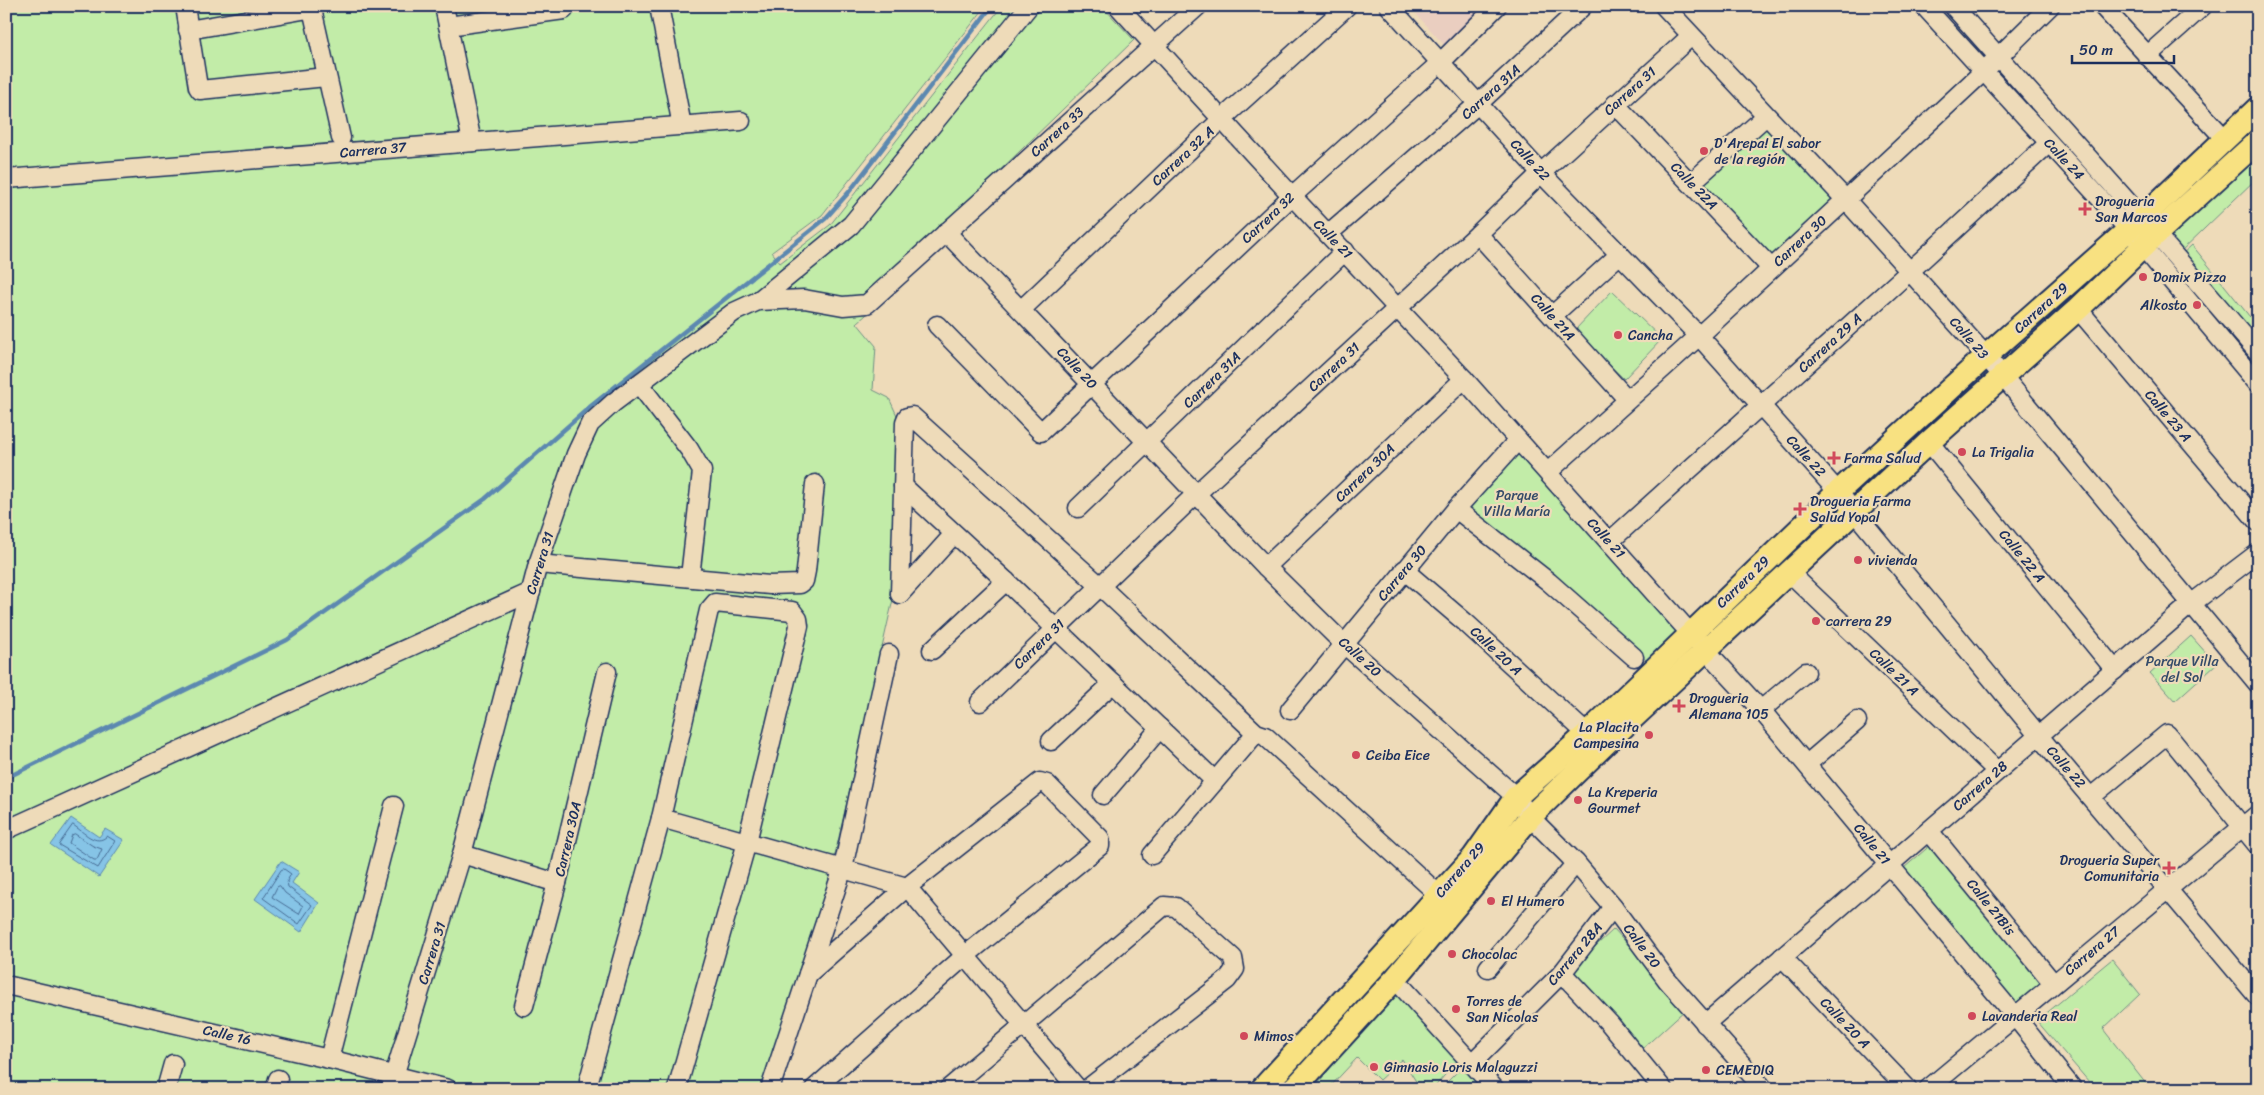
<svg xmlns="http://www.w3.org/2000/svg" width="2264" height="1095" viewBox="0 0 2264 1095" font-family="Sriracha,sans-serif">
  <rect width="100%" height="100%" fill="#eedbb9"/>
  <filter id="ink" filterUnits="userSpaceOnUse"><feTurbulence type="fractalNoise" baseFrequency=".02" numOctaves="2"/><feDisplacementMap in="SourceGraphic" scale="10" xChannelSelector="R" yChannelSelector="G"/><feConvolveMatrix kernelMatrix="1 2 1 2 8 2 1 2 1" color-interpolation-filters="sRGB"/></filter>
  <g filter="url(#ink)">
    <polygon fill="#eacec0" points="1409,6 1489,6 1446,47"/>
    <g fill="#c2eca8" stroke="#6e8e83">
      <polygon points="6,6 986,6 822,215 772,252 780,263 830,225 1002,6 1102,6 1134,40 909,259 915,271 857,323 876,346 873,390 889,398 899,420 894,595 831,872 767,1089 6,1089"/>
      <polygon points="1765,126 1835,197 1835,201 1771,261 1700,183"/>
      <polygon points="2258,146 2258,177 2178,254 2164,235"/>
      <polygon points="2192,245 2258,327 2258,348 2181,255"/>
      <polygon points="1612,291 1662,339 1624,379 1574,331"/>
      <polygon points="1517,449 1677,630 1677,636 1648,662 1539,562 1466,508"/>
      <polygon points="2191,636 2216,664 2175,701 2150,673"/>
      <polygon points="1933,843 2050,984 2020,1007 1897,874"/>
      <polygon points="1614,929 1686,1009 1640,1051 1569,971"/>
      <polygon points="2112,959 2140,994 2103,1029 2150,1089 2095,1089 2037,1021"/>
      <polygon points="1394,991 1460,1057 1433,1089 1413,1089 1417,1083 1402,1059 1379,1080 1357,1058 1328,1089 1313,1089"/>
      <polygon points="1463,1066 1483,1089 1440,1089"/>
    </g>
    <g fill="#86c4e6" stroke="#5b88b0">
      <polygon points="71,818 99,837 105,829 124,840 99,877 51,845"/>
      <polygon points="281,861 299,872 292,883 319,903 301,932 255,899"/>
    </g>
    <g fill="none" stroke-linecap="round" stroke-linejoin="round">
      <g stroke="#466b94" stroke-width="1">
        <path d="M73,825C84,832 96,847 107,836L115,841L98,868L59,845Z"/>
        <polygon points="75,834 93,846 102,849 97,860 94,860 69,843 72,835"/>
        <polygon points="284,869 291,874 287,881 288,887 312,905 299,924 263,898 281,870"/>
        <polygon points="280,886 285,893 303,906 299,914 272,897 277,887"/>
      </g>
      <polyline stroke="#5b88b0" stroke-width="4.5" points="6,778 287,640 485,499 591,406 825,219 849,192 992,6"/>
      <defs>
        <g id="minor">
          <polyline points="185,6 198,87 200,90 326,77"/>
          <polyline points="444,6 472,142"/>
          <polyline points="659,6 682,126"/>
          <polyline points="1118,6 1292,196 1464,379 1690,633 1761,710 2014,1015 2073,1089"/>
          <polyline points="1389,6 1541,173 1699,336 1838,492 2038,735 2258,997"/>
          <polyline points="1664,6 1845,199 1986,356 2258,684"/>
          <polyline points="1924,6 2129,230 2258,384"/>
          <polyline points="1953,6 2142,218 2258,352"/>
          <polyline points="2102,6 2225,139"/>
          <polyline points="448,26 564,10"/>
          <polyline points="188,30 308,9 313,13 341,138"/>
          <polyline points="2147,56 2203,6"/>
          <polyline points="1615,104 1771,268"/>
          <polyline points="6,179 741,121"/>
          <polyline points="1691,183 1766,116"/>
          <polyline points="946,232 1266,567 1344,644 1516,797 1530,817 1576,863 1613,907 1667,980 1764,1089"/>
          <polyline points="1328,234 1479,103 1583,6"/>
          <polyline points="1478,234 1627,399"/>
          <polyline points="758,301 851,225 1029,6"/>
          <polyline points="1022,309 1222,119 1347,6"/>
          <polyline points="2078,309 2258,522"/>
          <polyline points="1552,316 1620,254"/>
          <polyline points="937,325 1041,432 1292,196 1441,62 1497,6"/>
          <polyline points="639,384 689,449 702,471 690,577"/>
          <polyline points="1929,442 2115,670"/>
          <polyline points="1548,472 1699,336 1983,72 2050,6"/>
          <polyline points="903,486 1006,581 1215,781"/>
          <polyline points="1078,508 1345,251"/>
          <polyline points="1456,509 1549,582 1634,657"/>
          <polyline points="1609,542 1910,271 2049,143"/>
          <polyline points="538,564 770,585 800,584 804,581 806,571 815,484"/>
          <polyline points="1266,567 1464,379"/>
          <polyline points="1404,570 1466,623 1587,734"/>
          <polyline points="1790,573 1997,771"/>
          <polyline points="900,594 905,422 907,417 912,416 1099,585 1256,733 1265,736 1439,895"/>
          <polyline points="900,594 954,534"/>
          <polyline points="932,650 1006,581"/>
          <polyline points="980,702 1195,495 1478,234 1541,173 1691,36"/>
          <polyline points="1290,710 1456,509 1518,440"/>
          <polyline points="1761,710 1806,672"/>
          <polyline points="1051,741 1113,683"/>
          <polyline points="1807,764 1857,721"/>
          <polyline points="1103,795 1160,728"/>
          <polyline points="2091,797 2167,734 2258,846"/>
          <polyline points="661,818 907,887 1078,1089"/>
          <polyline points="6,830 531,592"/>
          <polyline points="1929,831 2053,983"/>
          <polyline points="462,854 557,883"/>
          <polyline points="1152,855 1256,733"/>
          <polyline points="1782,957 1908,1089"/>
          <polyline points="1488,968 1576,863"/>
          <polyline points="1562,973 1610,1024 1663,1089"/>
          <polyline points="808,974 907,887 1040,782 1047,784 1100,838 1100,846 1095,850 966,955 814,1089"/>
          <polyline points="1395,979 1495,1089"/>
          <polyline points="6,985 329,1059 448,1089"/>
          <polyline points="524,1006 557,883 607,672"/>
          <polyline points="1705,1024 2191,604 2258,553"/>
          <polyline points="329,1059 394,806"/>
          <polyline points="1472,1063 1562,973 1613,907"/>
          <polyline points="166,1089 173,1064"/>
          <polyline points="275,1089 278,1079"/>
          <polyline points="390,1089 462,854 538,564 576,454 590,424 613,403 734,312 758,301 804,299 843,306 867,304 1198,6"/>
          <polyline points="591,1089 589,1080 661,818 709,610 715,603 792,611 798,619 799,626 747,842 677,1089"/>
          <polyline points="770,1089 843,868 889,654"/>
          <polyline points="948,1089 1164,906 1176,907 1233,958 1235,969 1227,980 1087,1089"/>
          <polyline points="1928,1089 2258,814"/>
        </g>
        <g id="major">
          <polyline points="1262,1089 1473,858 1516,797 1587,734 1838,492 1986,356 2142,218 2258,108"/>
          <polyline points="1294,1089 1395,979 1530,817 1606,743 1929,442 2078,309 2156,234 2258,141"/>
        </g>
      </defs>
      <use href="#minor" stroke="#1b2f5e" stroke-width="21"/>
      <use href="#major" stroke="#1b2f5e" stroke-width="26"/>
      <use href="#minor" stroke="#eedbb9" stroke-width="18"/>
      <use href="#major" stroke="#f8e181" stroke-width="22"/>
    </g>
  </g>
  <g fill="#d1495b" stroke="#eedbb9" stroke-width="2">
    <circle cx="1704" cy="151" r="5"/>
    <path d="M2082.5 201.5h5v5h5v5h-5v5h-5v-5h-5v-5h5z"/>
    <circle cx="2143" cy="277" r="5"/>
    <circle cx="2197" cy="305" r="5"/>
    <circle cx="1618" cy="335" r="5"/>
    <circle cx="1962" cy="452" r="5"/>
    <path d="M1831.5 450.5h5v5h5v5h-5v5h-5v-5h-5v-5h5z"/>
    <path d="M1797.5 501.5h5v5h5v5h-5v5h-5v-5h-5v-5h5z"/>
    <circle cx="1858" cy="560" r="5"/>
    <circle cx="1816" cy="621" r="5"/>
    <path d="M1676.5 698.5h5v5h5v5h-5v5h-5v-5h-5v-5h5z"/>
    <circle cx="1649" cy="735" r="5"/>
    <circle cx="1356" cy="755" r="5"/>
    <circle cx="1578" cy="800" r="5"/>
    <path d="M2166.5 860.5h5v5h5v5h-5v5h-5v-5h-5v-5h5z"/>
    <circle cx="1491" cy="901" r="5"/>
    <circle cx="1452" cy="954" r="5"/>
    <circle cx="1456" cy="1009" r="5"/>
    <circle cx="1972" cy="1016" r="5"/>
    <circle cx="1244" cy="1036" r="5"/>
    <circle cx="1374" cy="1067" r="5"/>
    <circle cx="1706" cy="1070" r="5"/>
  </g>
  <g text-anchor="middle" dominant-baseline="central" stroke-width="4.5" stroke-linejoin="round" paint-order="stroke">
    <g font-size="14" fill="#1b2f5e" stroke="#eedbb9">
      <text transform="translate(1630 91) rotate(-42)">Carrera 31</text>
      <text transform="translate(1491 92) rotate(-42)">Carrera 31A</text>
      <text transform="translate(1057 132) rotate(-42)">Carrera 33</text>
      <text transform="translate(373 150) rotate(-5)">Carrera 37</text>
      <text transform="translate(1183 156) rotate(-43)">Carrera 32 A</text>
      <text transform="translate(2064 159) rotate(47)">Calle 24</text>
      <text transform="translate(1530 160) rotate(48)">Calle 22</text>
      <text transform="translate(1694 186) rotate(46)">Calle 22A</text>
      <text transform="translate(1268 218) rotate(-43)">Carrera 32</text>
      <text transform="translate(1333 239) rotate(46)">Calle 21</text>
      <text transform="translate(1800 241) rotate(-43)">Carrera 30</text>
      <text transform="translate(2041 308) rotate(-42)">Carrera 29</text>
      <text transform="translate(1553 317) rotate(48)">Calle 21A</text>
      <text transform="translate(1969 338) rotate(49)">Calle 23</text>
      <text transform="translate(1830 343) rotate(-42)">Carrera 29 A</text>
      <text transform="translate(1334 367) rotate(-43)">Carrera 31</text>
      <text transform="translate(1077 368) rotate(47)">Calle 20</text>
      <text transform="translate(1212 380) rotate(-44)">Carrera 31A</text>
      <text transform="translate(2168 416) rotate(50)">Calle 23 A</text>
      <text transform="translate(1806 456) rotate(48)">Calle 22</text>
      <text transform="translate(1365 473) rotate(-44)">Carrera 30A</text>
      <text transform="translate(1606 538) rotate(48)">Calle 21</text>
      <text transform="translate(2022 556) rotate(51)">Calle 22 A</text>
      <text transform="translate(540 563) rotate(-73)">Carrera 31</text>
      <text transform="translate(1402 573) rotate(-50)">Carrera 30</text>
      <text transform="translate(1743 582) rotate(-44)">Carrera 29</text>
      <text transform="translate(1039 644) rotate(-44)">Carrera 31</text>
      <text transform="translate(1496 651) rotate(43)">Calle 20 A</text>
      <text transform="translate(1360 657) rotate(42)">Calle 20</text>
      <text transform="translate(1894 672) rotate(44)">Calle 21 A</text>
      <text transform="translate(2066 767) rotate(49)">Calle 22</text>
      <text transform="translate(1980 786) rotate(-41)">Carrera 28</text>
      <text transform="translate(568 839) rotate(-77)">Carrera 30A</text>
      <text transform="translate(1872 844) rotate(51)">Calle 21</text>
      <text transform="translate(1460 870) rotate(-49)">Carrera 29</text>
      <text transform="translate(1991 907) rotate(51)">Calle 21Bis</text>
      <text transform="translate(1642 946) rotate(53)">Calle 20</text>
      <text transform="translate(2092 951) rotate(-40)">Carrera 27</text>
      <text transform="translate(432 953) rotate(-73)">Carrera 31</text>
      <text transform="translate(1575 954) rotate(-50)">Carrera 28A</text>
      <text transform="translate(1845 1023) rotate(46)">Calle 20 A</text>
      <text transform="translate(227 1035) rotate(13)">Calle 16</text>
    </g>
    <g font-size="14" fill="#1b2f5e" stroke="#eedbb9" text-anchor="start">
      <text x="1714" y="143">D'Arepa! El sabor<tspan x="1714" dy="16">de la región</tspan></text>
      <text x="2095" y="201">Drogueria<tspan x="2095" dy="16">San Marcos</tspan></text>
      <text x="2153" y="277">Domix Pizza</text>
      <text x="2187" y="305" text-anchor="end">Alkosto</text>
      <text x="1628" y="335">Cancha</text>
      <text x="1972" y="452">La Trigalia</text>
      <text x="1844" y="458">Farma Salud</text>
      <text x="1810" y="501">Drogueria Farma<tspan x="1810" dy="16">Salud Yopal</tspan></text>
      <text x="1868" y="560">vivienda</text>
      <text x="1826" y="621">carrera 29</text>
      <text x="1689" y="698">Drogueria<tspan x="1689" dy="16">Alemana 105</tspan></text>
      <text x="1639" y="727" text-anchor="end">La Placita<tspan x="1639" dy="16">Campesina</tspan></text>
      <text x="1366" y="755">Ceiba Eice</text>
      <text x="1588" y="792">La Kreperia<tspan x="1588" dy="16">Gourmet</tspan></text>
      <text x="2159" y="860" text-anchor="end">Drogueria Super<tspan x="2159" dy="16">Comunitaria</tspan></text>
      <text x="1501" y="901">El Humero</text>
      <text x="1462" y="954">Chocolac</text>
      <text x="1466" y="1001">Torres de<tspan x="1466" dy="16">San Nicolas</tspan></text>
      <text x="1982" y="1016">Lavanderia Real</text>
      <text x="1254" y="1036">Mimos</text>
      <text x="1384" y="1067">Gimnasio Loris Malaguzzi</text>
      <text x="1716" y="1070">CEMEDIQ</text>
    </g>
    <g font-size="14" fill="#344b69" stroke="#eedbb9">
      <text x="1517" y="495">Parque<tspan x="1517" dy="16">Villa María</tspan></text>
      <text x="2182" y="661">Parque Villa<tspan x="2182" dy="16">del Sol</tspan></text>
    </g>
  </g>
  <rect width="2264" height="1095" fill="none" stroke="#eedbb9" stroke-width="25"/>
  <rect x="12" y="12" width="2239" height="1070" fill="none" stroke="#1b2f5e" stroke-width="2" filter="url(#ink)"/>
  <path d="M2072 55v8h102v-8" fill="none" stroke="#1b2f5e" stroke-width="2.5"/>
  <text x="2079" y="55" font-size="15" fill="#1b2f5e" stroke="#eedbb9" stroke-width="4" paint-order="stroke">50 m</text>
</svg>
